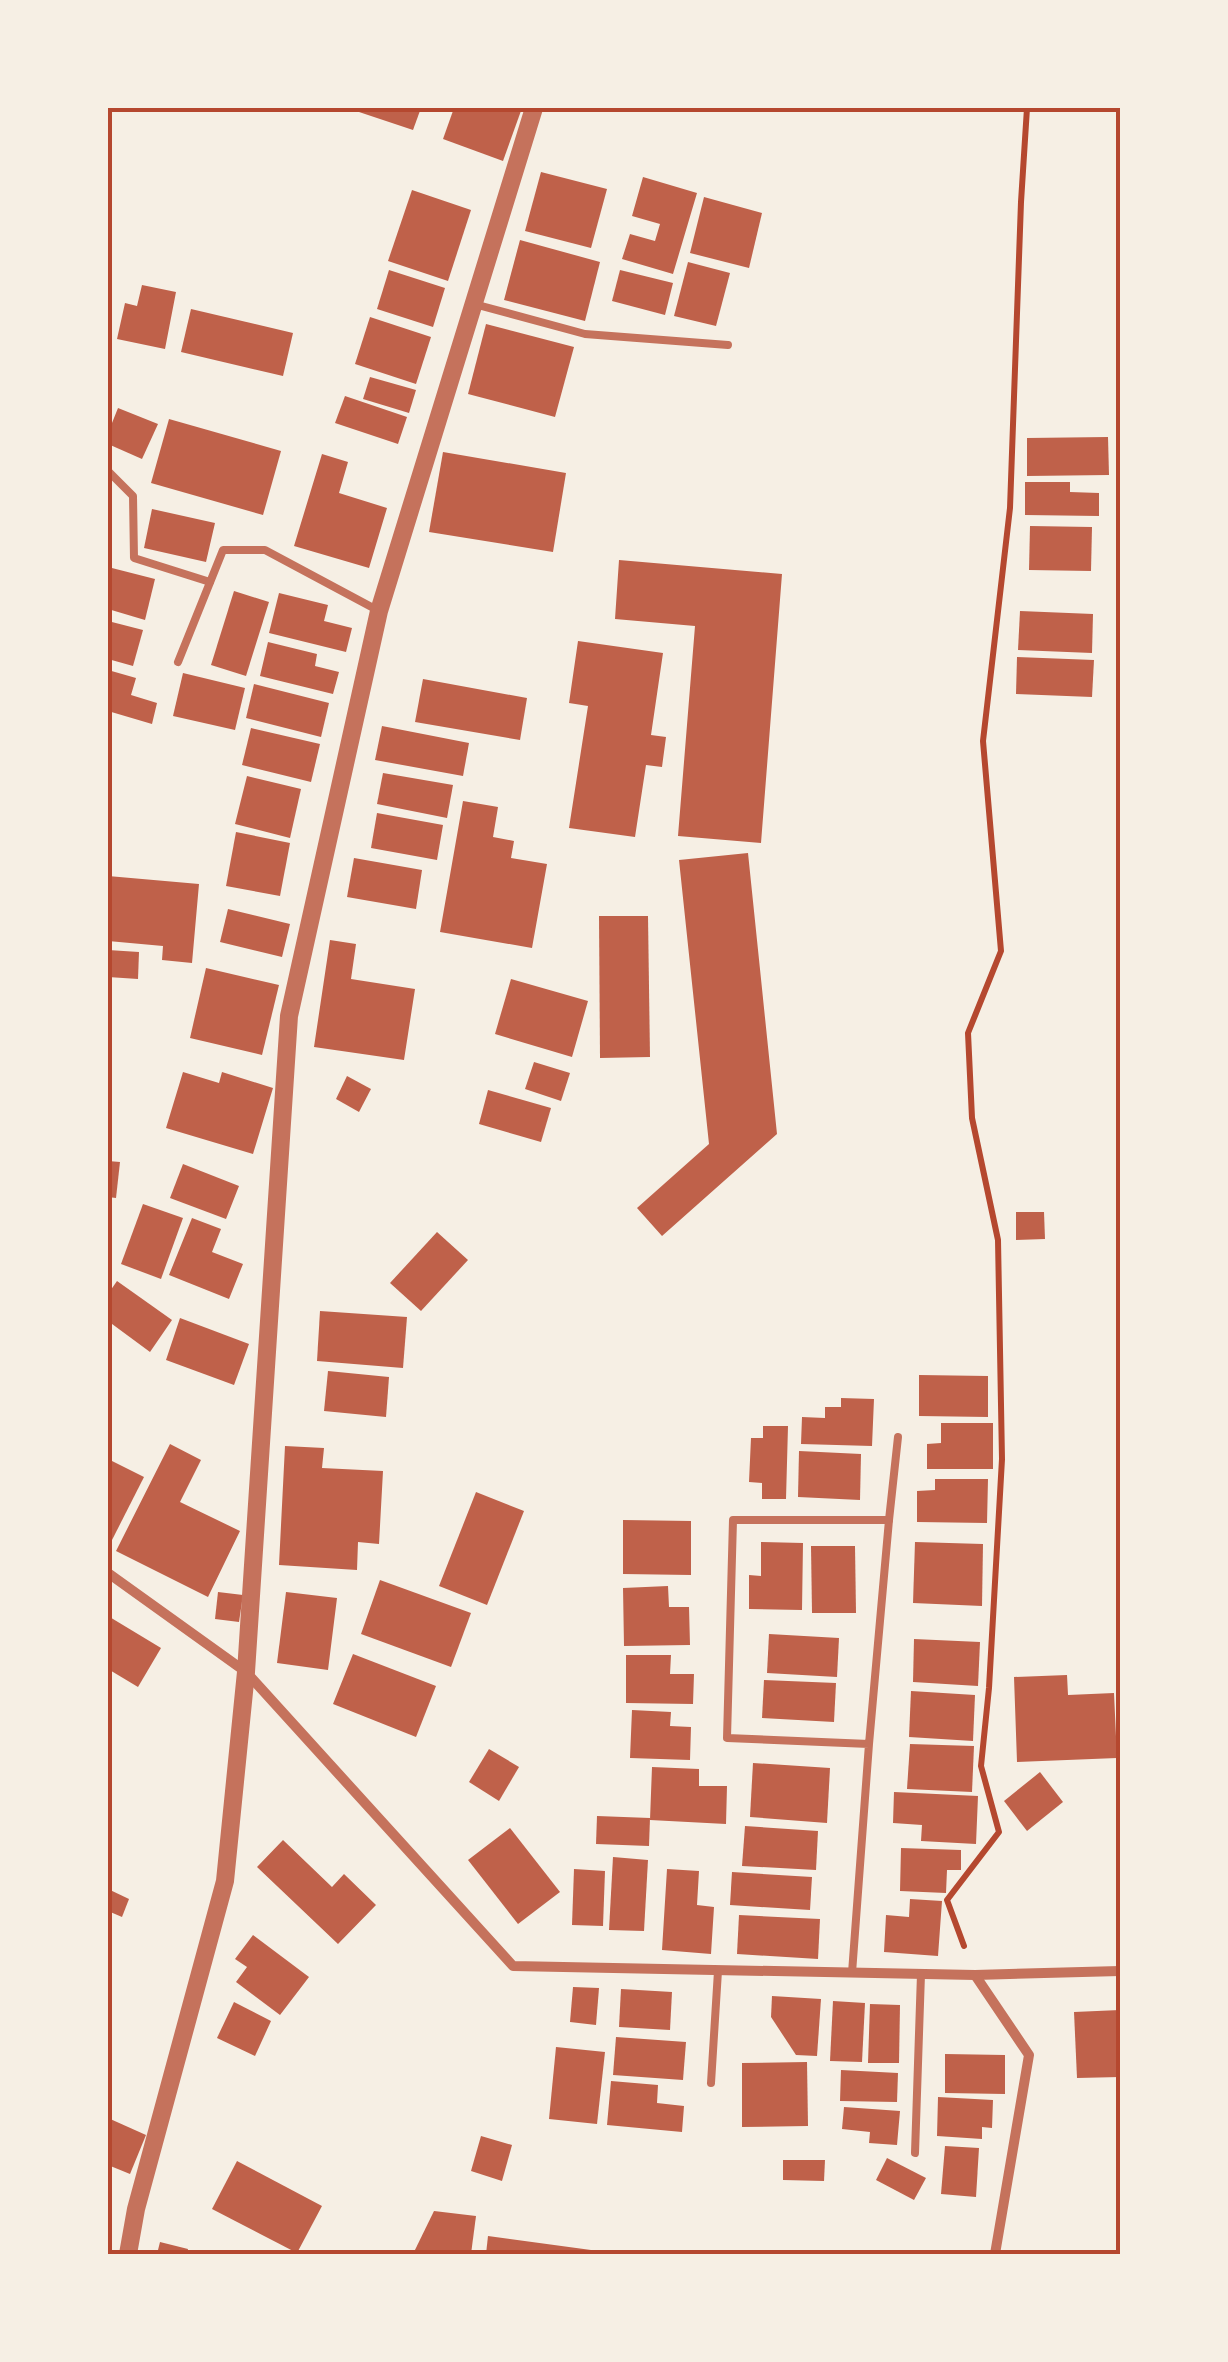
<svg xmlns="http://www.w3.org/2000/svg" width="1228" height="2362" viewBox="0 0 1228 2362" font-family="'Alegreya Sans',sans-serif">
  <rect width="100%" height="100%" fill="#f6efe4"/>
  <g fill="#bf614a">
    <polygon points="347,108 421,108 413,130"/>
    <polygon points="454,108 522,108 503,161 443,139"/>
    <polygon points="541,172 607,189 591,248 525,231"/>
    <polygon points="643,177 697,193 673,274 622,259 630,234 655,241 660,224 632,216"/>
    <polygon points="412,190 471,210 448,281 388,261"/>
    <polygon points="704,197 762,213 749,268 690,253"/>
    <polygon points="520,240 600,262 585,321 504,300"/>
    <polygon points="688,262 730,273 716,326 674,316"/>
    <polygon points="389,270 445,288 433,327 377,309"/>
    <polygon points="620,270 673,283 665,315 612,301"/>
    <polygon points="142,285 176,292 165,349 117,339 125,303 137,306"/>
    <polygon points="191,309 293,333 283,376 181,352"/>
    <polygon points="370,317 431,337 416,384 355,364"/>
    <polygon points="486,324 574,347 555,417 468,394"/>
    <polygon points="370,377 416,390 409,413 363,399"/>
    <polygon points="345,396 407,417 398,444 335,423"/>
    <polygon points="118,408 158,424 142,459 108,444 108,433"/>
    <polygon points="169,419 281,451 263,515 151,483"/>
    <polygon points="1108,437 1109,475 1027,476 1027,438"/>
    <polygon points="443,452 566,473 553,552 429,532"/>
    <polygon points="322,454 348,462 339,493 387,508 369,568 294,546"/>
    <polygon points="1025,482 1070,482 1070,492 1099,493 1099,516 1025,515"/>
    <polygon points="152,509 215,523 206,562 144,548"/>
    <polygon points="1030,526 1092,527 1091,571 1029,570"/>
    <polygon points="619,560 782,574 761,843 678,836 695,626 615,619"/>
    <polygon points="108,567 155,579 145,620 108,609"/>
    <polygon points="234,591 269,602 246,676 211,665"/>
    <polygon points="279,593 328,605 324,621 352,628 346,652 269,633"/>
    <polygon points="1020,611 1093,614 1092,653 1018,650"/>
    <polygon points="108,621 143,630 133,666 108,659"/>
    <polygon points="578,641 663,653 651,735 666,737 662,767 646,765 635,837 569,828 588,706 569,703"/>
    <polygon points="268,642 317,654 315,666 339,672 333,694 260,676"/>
    <polygon points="1017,657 1094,660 1092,697 1016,694"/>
    <polygon points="108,670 136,678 131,695 157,703 152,724 108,711"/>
    <polygon points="183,673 245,688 235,730 173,716"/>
    <polygon points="423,679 527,698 520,740 415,722"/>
    <polygon points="254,684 329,703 321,737 246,718"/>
    <polygon points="382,726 469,743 463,776 375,760"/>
    <polygon points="251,728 320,744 311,782 242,765"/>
    <polygon points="383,773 453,785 447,818 377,804"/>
    <polygon points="247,776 301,789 290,838 235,824"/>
    <polygon points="463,801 498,807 493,837 514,841 511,858 547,864 532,948 440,932"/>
    <polygon points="377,813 443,825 437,860 371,848"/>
    <polygon points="236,832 290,843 280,896 226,886"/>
    <polygon points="748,853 777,1134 662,1236 637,1208 709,1144 679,860"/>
    <polygon points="354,858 422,870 416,909 347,897"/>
    <polygon points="108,876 199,884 192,963 162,960 163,946 108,941"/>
    <polygon points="228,909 290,924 282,957 220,942"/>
    <polygon points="599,916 648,916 650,1057 600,1058"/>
    <polygon points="330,940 356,944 351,979 415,989 404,1060 314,1047"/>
    <polygon points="108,950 139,952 138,979 108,977"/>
    <polygon points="206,968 279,985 262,1055 190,1038"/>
    <polygon points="511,979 588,1001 572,1057 495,1034"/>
    <polygon points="534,1062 570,1073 561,1101 525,1089"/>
    <polygon points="183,1072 219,1083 222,1072 273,1088 253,1154 166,1128"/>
    <polygon points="347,1076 371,1089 359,1112 336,1099"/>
    <polygon points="488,1090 551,1108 541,1142 479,1124"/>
    <polygon points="108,1161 120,1162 116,1198 108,1197"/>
    <polygon points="183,1164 239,1186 226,1219 170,1198"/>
    <polygon points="143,1204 183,1218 161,1279 121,1264"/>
    <polygon points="1016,1212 1044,1212 1045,1239 1016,1240"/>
    <polygon points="192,1218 221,1229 212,1252 243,1264 229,1299 169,1275"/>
    <polygon points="437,1232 468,1260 421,1311 390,1283"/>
    <polygon points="117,1281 172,1320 150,1352 108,1321 108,1294"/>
    <polygon points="320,1311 407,1317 403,1368 317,1361"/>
    <polygon points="180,1318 249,1344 234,1385 166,1360"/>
    <polygon points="328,1371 389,1377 386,1417 324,1411"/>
    <polygon points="919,1375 988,1376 988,1417 919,1416"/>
    <polygon points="841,1398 874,1399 872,1446 801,1444 802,1417 825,1418 825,1407 841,1407"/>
    <polygon points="941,1423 993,1423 993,1469 927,1469 927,1444 941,1443"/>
    <polygon points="763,1426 788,1426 786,1499 762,1499 762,1483 749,1482 751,1438 763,1438"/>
    <polygon points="170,1444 201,1460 180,1502 240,1531 208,1597 116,1551"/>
    <polygon points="285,1446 324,1448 322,1468 383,1471 379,1544 358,1542 357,1570 279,1565"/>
    <polygon points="799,1451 861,1454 860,1500 798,1497"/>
    <polygon points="108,1459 144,1477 111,1542 108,1541"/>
    <polygon points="935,1479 988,1479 987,1523 917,1522 917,1491 935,1490"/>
    <polygon points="476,1492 524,1511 487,1605 439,1586"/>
    <polygon points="623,1520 691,1521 691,1575 623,1574"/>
    <polygon points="761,1542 803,1543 802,1610 749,1609 749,1575 761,1576"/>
    <polygon points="915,1542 983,1544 982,1606 913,1603"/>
    <polygon points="811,1546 855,1546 856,1613 812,1613"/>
    <polygon points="380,1580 471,1613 451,1667 361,1634"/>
    <polygon points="668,1586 669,1607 689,1607 690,1645 624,1646 623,1588"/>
    <polygon points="218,1592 243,1595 239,1622 215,1619"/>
    <polygon points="286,1592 337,1598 328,1670 277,1663"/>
    <polygon points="108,1616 161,1648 138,1687 108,1669"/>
    <polygon points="769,1634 839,1638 837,1677 767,1673"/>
    <polygon points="914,1639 980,1642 978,1686 913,1682"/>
    <polygon points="353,1654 436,1686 416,1737 333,1704"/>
    <polygon points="626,1655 671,1655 670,1674 694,1674 693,1704 626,1703"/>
    <polygon points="1067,1675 1068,1695 1114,1693 1117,1758 1017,1762 1014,1677"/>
    <polygon points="764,1680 836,1683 834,1722 762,1718"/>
    <polygon points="911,1691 975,1695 973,1741 909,1737"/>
    <polygon points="632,1710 671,1712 670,1726 691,1727 690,1760 630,1758"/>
    <polygon points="910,1744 974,1746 972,1792 907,1789"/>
    <polygon points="489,1749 519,1767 499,1801 469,1782"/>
    <polygon points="753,1763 830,1768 827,1823 750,1817"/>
    <polygon points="652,1767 699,1769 699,1786 727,1786 726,1824 650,1820"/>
    <polygon points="1040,1772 1063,1802 1027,1831 1004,1801"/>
    <polygon points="894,1792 978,1796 976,1844 921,1841 922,1825 893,1823"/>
    <polygon points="597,1816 650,1818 649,1846 596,1844"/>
    <polygon points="745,1826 818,1831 816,1870 742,1866"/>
    <polygon points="510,1828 560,1892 518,1924 468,1860"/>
    <polygon points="283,1840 332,1887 344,1874 376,1905 338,1944 257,1867"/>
    <polygon points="901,1848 961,1850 961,1870 947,1870 946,1893 900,1891"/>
    <polygon points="613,1857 648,1860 644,1931 609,1930"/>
    <polygon points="574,1869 605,1871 603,1926 572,1925"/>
    <polygon points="667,1869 699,1871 697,1905 714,1907 711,1954 662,1950"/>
    <polygon points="732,1872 812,1877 810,1910 730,1905"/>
    <polygon points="108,1889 129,1899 122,1917 108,1911"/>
    <polygon points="910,1899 942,1901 938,1956 884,1952 886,1915 909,1917"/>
    <polygon points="739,1915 820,1919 818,1959 737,1954"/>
    <polygon points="253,1935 309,1977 280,2015 236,1982 247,1967 235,1959"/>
    <polygon points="573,1987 599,1988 596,2025 570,2022"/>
    <polygon points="621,1989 672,1992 670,2030 619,2027"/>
    <polygon points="772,1996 821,1999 817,2056 796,2055 771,2017"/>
    <polygon points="833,2001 865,2003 862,2062 830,2061"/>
    <polygon points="234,2002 271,2021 255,2056 217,2038"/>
    <polygon points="870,2004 900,2005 899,2063 868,2063"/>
    <polygon points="1120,2010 1120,2077 1077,2078 1074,2012"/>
    <polygon points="616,2037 686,2042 683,2080 613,2075"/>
    <polygon points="556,2047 605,2052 597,2124 549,2119"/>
    <polygon points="945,2054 1005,2055 1005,2094 945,2093"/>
    <polygon points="807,2062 808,2126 742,2127 742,2063"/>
    <polygon points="841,2070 898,2073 897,2102 840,2101"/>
    <polygon points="611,2081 658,2085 657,2103 684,2106 682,2132 607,2125"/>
    <polygon points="938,2097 993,2100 992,2128 982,2127 982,2139 937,2136"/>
    <polygon points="844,2107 900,2111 897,2145 869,2143 870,2132 842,2129"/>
    <polygon points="108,2118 146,2135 130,2174 108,2165"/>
    <polygon points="481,2136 512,2145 502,2181 471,2171"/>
    <polygon points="945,2146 979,2148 976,2197 941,2194"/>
    <polygon points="887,2158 926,2178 914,2200 876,2180"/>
    <polygon points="783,2160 825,2160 824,2181 783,2180"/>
    <polygon points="237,2161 322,2206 297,2253 212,2209"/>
    <polygon points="434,2211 476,2216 471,2254 413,2254"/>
    <polygon points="488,2236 591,2250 591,2254 486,2254"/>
    <polygon points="160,2242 188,2249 187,2254 157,2254"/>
  </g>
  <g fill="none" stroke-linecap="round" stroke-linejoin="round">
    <polyline stroke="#b5482f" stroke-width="6" points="964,1946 947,1900 999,1832 981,1766 989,1688 1002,1459 998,1240 972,1118 968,1033 1001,951 983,741 1010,508 1021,202 1027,108"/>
    <g stroke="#c5725c" stroke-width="8">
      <polyline points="474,304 585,334 728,345"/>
      <polyline points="108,471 133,496 134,558 210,582"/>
      <polyline points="178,662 223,550 265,550 379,611"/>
      <polyline points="889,1520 898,1437"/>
      <polyline points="852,1973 869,1744 889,1520 733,1520 727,1738 869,1744"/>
      <polyline points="711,2083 718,1971"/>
      <polyline points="915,2153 921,1974"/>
    </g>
    <g stroke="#c5725c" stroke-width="10">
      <polyline points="108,1573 246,1672 513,1966 975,1975 1120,1971"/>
      <polyline points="975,1975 1029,2055 995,2254"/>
    </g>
    <polyline stroke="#c5725c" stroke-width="18" points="128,2254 136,2209 225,1881 246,1672 289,1016 379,611 534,108"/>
  </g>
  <rect width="1228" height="2362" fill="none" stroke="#f6efe4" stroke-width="220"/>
  <rect x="110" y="110" width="1008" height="2142" fill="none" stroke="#b5482f" stroke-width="4"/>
</svg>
